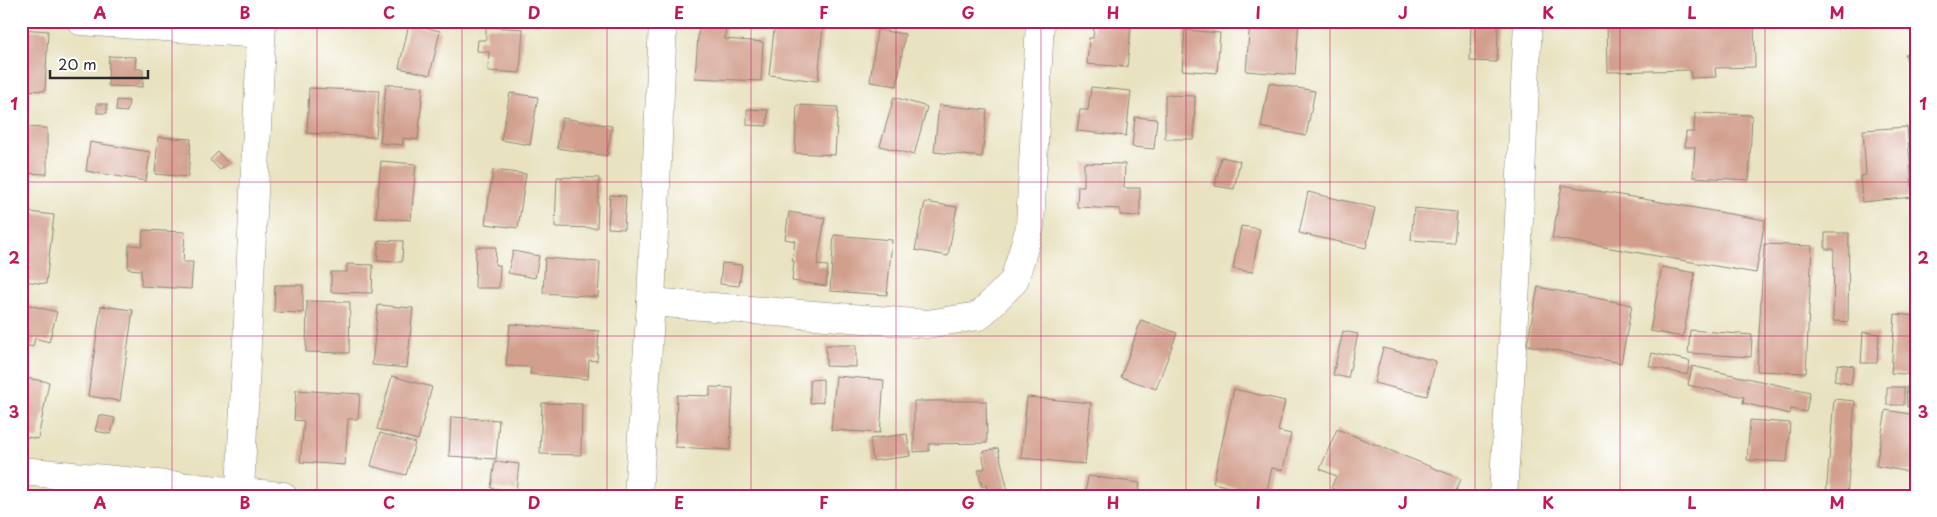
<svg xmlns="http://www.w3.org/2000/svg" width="1937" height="517" viewBox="0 0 1937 517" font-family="'Playpen Sans',sans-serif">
  <rect width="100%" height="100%" fill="#fff"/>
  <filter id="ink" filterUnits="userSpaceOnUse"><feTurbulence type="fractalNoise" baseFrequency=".02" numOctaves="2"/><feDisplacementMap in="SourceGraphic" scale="10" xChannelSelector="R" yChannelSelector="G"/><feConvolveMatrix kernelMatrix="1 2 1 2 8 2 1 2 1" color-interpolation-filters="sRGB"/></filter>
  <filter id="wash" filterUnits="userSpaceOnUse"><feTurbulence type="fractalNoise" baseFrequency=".0096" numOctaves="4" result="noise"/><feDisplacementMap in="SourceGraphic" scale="20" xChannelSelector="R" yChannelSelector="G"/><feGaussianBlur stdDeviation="1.12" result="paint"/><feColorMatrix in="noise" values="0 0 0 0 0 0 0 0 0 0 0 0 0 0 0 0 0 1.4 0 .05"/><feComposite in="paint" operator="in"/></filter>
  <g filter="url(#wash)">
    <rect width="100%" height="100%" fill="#e8e2c0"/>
    <g id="blocks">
      <g fill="#d29f8d">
        <polygon points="775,21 823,25 818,81 769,75"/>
        <polygon points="1250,21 1299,21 1295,75 1246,71"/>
        <polygon points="1607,21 1754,21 1755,67 1715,68 1716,77 1691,78 1690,70 1608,72"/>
        <polygon points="1898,21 1916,21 1916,25 1898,27"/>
        <polygon points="699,22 726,23 725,39 763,42 761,81 695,78"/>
        <polygon points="409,24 440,31 430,75 399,68"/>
        <polygon points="1094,24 1131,27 1127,67 1087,64 1089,38 1093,38"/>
        <polygon points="1471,25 1498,25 1497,62 1470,61"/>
        <polygon points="486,27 523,29 520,73 488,71 489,52 477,51 478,40 486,40"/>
        <polygon points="21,29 48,31 45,91 21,90"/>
        <polygon points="877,30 905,34 897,86 870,82"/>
        <polygon points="1185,30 1220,33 1217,73 1182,70"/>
        <polygon points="1916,51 1916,88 1915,88 1905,54"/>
        <polygon points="109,56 136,57 135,69 143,69 143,87 108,86"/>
        <polygon points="1269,83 1315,91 1306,136 1261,127"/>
        <polygon points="386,84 423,87 418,140 403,138 403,145 380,143"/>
        <polygon points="1091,87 1131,91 1126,136 1077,131 1080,110 1088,110"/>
        <polygon points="309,88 379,91 376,137 307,133"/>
        <polygon points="510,93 538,97 530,145 501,140"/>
        <polygon points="1165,95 1195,96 1194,139 1165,139"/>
        <polygon points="894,97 927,107 914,155 880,146"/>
        <polygon points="117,100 129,101 127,112 116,111"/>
        <rect x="97" y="104" width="10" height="9"/>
        <polygon points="797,105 838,107 835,155 795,153"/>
        <polygon points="939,105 987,110 982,157 934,152"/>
        <polygon points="747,109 768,110 767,126 747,125"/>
        <polygon points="1695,113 1752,115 1749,180 1693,177 1695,147 1685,147 1686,132 1694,132"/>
        <polygon points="1135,117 1157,119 1154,149 1132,147"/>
        <polygon points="562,118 612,126 607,156 557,148"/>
        <polygon points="21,127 47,128 47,174 21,173"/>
        <polygon points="1907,127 1913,197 1862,202 1860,176 1866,175 1863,130"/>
        <polygon points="158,137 191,139 188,177 155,174"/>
        <polygon points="90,142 150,152 146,181 86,171"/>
        <polygon points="218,152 228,163 220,170 210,160"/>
        <polygon points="1221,157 1240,161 1234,189 1215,186"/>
        <polygon points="381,161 416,164 411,220 376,218"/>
        <polygon points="1084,163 1125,164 1124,188 1140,188 1140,216 1120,215 1120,209 1077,207 1078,186 1084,186"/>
        <polygon points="493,170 526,174 518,228 485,224"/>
        <polygon points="557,177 599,178 597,228 555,227"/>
        <polygon points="1562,185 1765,220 1756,273 1552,238"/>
        <polygon points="1308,192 1375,208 1366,248 1299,233"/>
        <polygon points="610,195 626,196 624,229 608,228"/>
        <polygon points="925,202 957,207 948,256 915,250"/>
        <polygon points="1414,208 1457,212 1454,243 1411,240"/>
        <polygon points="29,212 54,215 46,284 23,281 21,227 27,228"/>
        <polygon points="789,212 825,218 817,265 828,266 826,286 792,281 794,261 792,261 795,241 785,239"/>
        <polygon points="1241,226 1260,229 1252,272 1233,269"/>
        <polygon points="143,230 185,232 183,262 193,262 191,289 141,286 141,270 128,269 129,245 142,246"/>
        <polygon points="1825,233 1849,233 1848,322 1833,321 1834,249 1825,249"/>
        <polygon points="834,235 892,240 887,295 830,291"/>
        <polygon points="379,240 403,241 402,262 377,261"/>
        <polygon points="1764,244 1812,246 1806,373 1757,371"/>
        <polygon points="476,247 496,247 495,265 500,265 499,288 475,288"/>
        <polygon points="513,251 539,256 535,278 508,273"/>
        <polygon points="545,258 600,262 598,297 543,293"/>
        <polygon points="722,263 742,265 739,286 720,284"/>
        <polygon points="347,264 373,265 372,293 331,292 331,272 347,272"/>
        <polygon points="1662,267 1695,273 1683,337 1650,331"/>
        <polygon points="275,285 303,285 303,313 274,312"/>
        <polygon points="1538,287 1632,305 1621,363 1527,345"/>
        <polygon points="307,301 350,302 349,353 306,352"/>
        <polygon points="21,303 57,312 49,342 35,338 33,347 21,344"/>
        <polygon points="378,305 413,308 407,368 372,365"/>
        <polygon points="101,306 133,310 120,401 88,396"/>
        <polygon points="1895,314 1916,316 1916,375 1891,373"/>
        <polygon points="1141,320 1177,333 1156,389 1121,377"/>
        <polygon points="510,324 599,331 597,361 589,360 588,379 530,374 531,367 506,366"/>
        <polygon points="1690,330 1752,335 1751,357 1688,353"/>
        <polygon points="1343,331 1358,334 1348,378 1333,375"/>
        <polygon points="1863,332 1879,334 1877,363 1861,363"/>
        <polygon points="826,345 856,345 856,367 826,366"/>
        <polygon points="1383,348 1436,361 1427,396 1374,383"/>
        <polygon points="1652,353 1690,361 1687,375 1649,366"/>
        <polygon points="1838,364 1854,366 1851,384 1834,381"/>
        <polygon points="1692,366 1810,392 1806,412 1791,409 1790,414 1743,403 1744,397 1688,385"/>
        <polygon points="392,376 432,387 418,440 377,429"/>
        <polygon points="836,376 884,380 880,433 831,430"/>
        <polygon points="21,377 49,382 38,439 21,436"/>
        <polygon points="823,379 823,402 810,403 810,380"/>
        <polygon points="1916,386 1916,407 1907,407 1906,387"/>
        <polygon points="710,387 733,388 730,450 675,447 677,395 710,396"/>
        <rect x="1887" y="387" width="17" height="18"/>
        <polygon points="1234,389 1285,401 1278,431 1291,434 1283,470 1272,468 1266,495 1213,483"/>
        <polygon points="296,390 360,394 358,419 348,419 345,465 300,462 304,421 294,420"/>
        <polygon points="1027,397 1091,403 1085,464 1021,458"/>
        <polygon points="1834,399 1855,401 1847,496 1826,496"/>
        <polygon points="914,401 986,401 987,443 929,444 929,451 914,452"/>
        <polygon points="542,403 582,404 581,455 540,454"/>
        <polygon points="1886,410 1916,415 1916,473 1876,466"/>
        <polygon points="99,415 115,418 111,434 95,431"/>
        <polygon points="451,417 499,420 496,459 449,456"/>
        <polygon points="1750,420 1790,423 1787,462 1747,460"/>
        <polygon points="1337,429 1461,479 1454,496 1350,496 1331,488 1336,476 1320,469"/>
        <polygon points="380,433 415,443 406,475 371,466"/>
        <polygon points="907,434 910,456 873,461 870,439"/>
        <polygon points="998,448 1009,496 989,496 986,485 982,487 978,470 985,468 982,452"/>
        <polygon points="495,461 519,464 516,491 491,488"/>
        <polygon points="1088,476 1140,483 1138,496 1085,496"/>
        <polygon points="696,492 749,494 748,496 696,496"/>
      </g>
    </g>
  </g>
  <g filter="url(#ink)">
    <use href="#blocks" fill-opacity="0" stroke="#8a8676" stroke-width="1"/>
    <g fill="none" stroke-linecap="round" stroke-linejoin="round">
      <defs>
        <g id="minor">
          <polyline points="81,21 261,34"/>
          <polyline points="651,302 927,324 979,316 1014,281 1030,227 1040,21"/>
          <polyline points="21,471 283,496"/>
          <polyline points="240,492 262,21"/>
          <polyline points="638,496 651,302 663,21"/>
          <polyline points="1503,496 1516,284 1528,21"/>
        </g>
      </defs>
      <use href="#minor" stroke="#8a8676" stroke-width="29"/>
      <use href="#minor" stroke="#fff" stroke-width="28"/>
    </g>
  </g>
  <path fill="none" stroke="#c2185b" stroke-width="1" stroke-opacity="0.55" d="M172,21V496M317,21V496M462,21V496M607,21V496M751,21V496M896,21V496M1041,21V496M1186,21V496M1330,21V496M1475,21V496M1620,21V496M1765,21V496M21,182H1916M21,336H1916"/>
  <rect width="1937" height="517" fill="none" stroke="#fff" stroke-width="55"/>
  <path d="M50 70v8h98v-8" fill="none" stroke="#2b2b2b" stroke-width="2.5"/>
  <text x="58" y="70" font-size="15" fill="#2b2b2b" stroke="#ffffff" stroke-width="4" paint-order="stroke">20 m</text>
  <rect x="28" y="28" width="1882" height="462" fill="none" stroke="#c2185b" stroke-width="2"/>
  <g font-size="16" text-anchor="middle" font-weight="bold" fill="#c2185b">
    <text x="100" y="19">A</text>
    <text x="245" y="19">B</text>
    <text x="389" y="19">C</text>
    <text x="534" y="19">D</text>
    <text x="679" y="19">E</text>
    <text x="824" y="19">F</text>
    <text x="968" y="19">G</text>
    <text x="1113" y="19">H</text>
    <text x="1258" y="19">I</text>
    <text x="1403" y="19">J</text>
    <text x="1548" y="19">K</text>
    <text x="1692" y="19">L</text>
    <text x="1837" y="19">M</text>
    <text x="14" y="110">1</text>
    <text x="1923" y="110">1</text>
    <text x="14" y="264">2</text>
    <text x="1923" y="264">2</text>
    <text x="14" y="418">3</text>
    <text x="1923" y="418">3</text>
    <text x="100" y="509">A</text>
    <text x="245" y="509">B</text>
    <text x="389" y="509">C</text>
    <text x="534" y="509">D</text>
    <text x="679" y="509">E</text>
    <text x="824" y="509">F</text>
    <text x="968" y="509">G</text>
    <text x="1113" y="509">H</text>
    <text x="1258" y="509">I</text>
    <text x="1403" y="509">J</text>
    <text x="1548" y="509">K</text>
    <text x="1692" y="509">L</text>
    <text x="1837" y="509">M</text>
  </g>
</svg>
